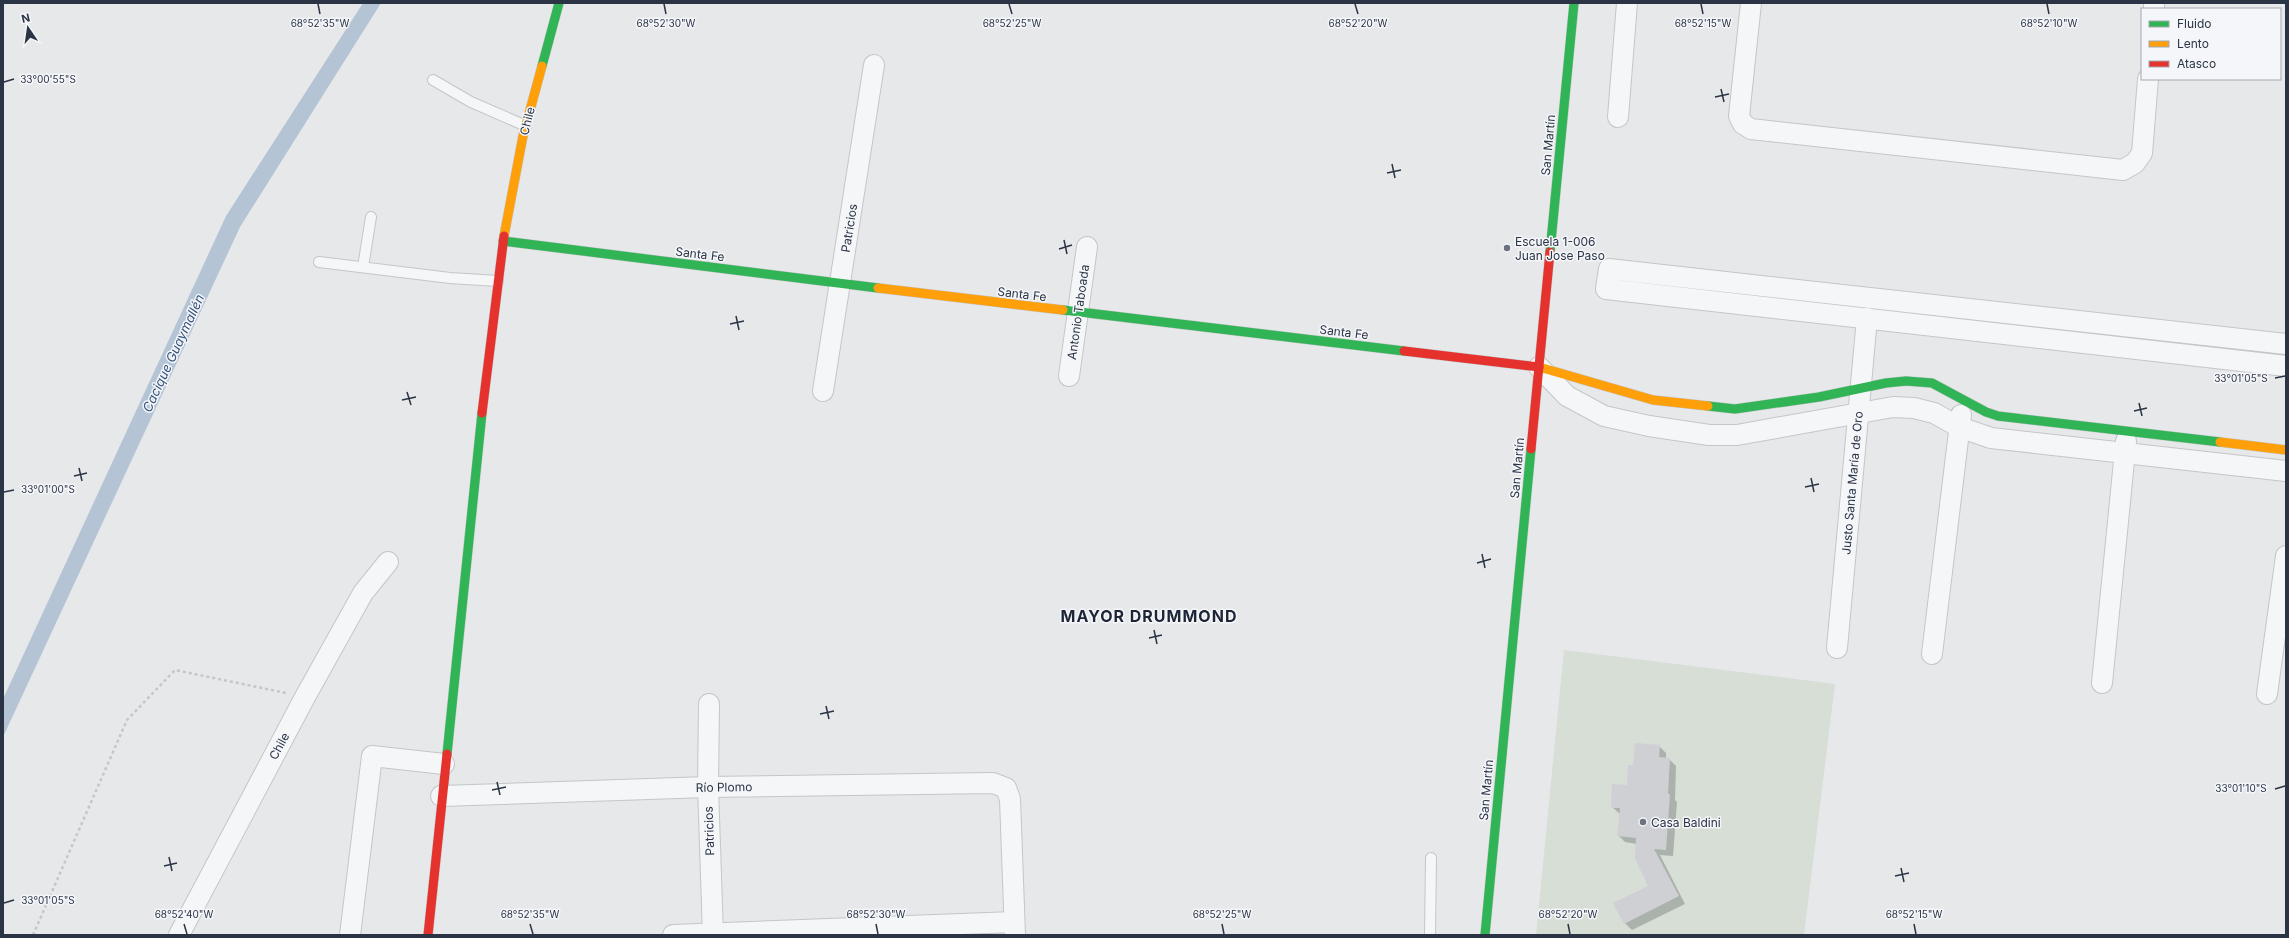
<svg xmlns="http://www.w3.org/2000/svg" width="2289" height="938" viewBox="0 0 2289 938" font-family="Inter,sans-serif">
  <rect width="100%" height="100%" fill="#e6e8ea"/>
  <polygon fill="#d6ded6" points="1564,650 1835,684 1804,935 1536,935"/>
  <polygon fill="#b4c4d5" points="363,3 381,3 240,227 3,737 3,699 226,216"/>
  <polygon fill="#0003" points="1659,746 1666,753 1666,759 1669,759 1676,766 1675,800 1677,802 1673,856 1660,855 1685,904 1632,930 1625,923 1650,887 1637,844 1625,842 1618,835 1620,814 1612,807 1628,787 1634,766"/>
  <polygon fill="#ced0d3" points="1635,743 1660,745 1659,757 1670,758 1668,794 1670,794 1666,850 1654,849 1679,896 1624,924 1613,903 1648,886 1635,858 1636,838 1617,836 1620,808 1611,808 1612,784 1627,785 1628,765 1633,765"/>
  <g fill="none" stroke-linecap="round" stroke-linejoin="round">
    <defs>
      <g id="lane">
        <polyline points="433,80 471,102 526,126"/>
        <polyline points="319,262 450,278 498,281"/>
        <polyline points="363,267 371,217"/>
        <polyline points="1430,935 1431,858"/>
      </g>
      <g id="street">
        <polyline points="1751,3 1739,116 1743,124 1751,129 2123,170 2135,163 2142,153 2148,79"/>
        <polyline points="2154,9 2154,3"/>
        <polyline points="1618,117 1627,3"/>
        <polyline points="2286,344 1609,269 1606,289 2286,366"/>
        <polyline points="1539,367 1567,396 1604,416 1649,426 1709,435 1737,435 1893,407 1914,408 1934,413 1959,427 1991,438 2286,471"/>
        <polyline points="1069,376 1087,247"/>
        <polyline points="823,391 874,65"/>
        <polyline points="1837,648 1867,318"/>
        <polyline points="1932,654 1961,415"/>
        <polyline points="2102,683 2126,441"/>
        <polyline points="2267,694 2286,556"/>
        <polyline points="709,704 708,787 713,935"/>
        <polyline points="441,796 708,787 993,783 1006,788 1010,799 1015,935"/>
        <polyline points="179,935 305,697 363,593 388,562"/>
        <polyline points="350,935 372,756 444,764"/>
        <polyline points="673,935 1014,922"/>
      </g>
      <g id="fast">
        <polyline points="542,66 559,3"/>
        <polyline points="503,241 878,288"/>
        <polyline points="1550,252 1574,3"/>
        <polyline points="1063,310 1404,351"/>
        <polyline points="1708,406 1735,409 1819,397 1886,383 1906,381 1932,383 1986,412 1998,416 2220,442"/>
        <polyline points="447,754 482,413"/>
        <polyline points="1485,935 1531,449"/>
      </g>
      <g id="slow">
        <polyline points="504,236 523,136 542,66"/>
        <polyline points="878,288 1063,310"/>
        <polyline points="1539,367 1653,400 1708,406"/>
        <polyline points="2220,442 2286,450"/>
      </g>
      <g id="jam">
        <polyline points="1404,351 1539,367"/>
        <polyline points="482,413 504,236"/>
        <polyline points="1531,449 1550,252"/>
        <polyline points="428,935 447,754"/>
      </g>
    </defs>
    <use href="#lane" stroke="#c4c6c8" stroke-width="12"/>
    <use href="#street" stroke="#c4c6c8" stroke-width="22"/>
    <use href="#fast" stroke="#c4c6c8" stroke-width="10"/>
    <use href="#slow" stroke="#c4c6c8" stroke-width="10"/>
    <use href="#jam" stroke="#c4c6c8" stroke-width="10"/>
    <polyline stroke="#c5c6ca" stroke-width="2.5" stroke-dasharray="3 3" stroke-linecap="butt" points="33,935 127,720 175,670 286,693"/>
    <use href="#lane" stroke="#f5f6f7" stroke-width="10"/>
    <use href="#street" stroke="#f5f6f7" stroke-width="20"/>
    <use href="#fast" stroke="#30b455" stroke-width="9"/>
    <use href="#slow" stroke="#ff9f0a" stroke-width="9"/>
    <use href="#jam" stroke="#e5322d" stroke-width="9"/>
  </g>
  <path fill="none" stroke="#2b3445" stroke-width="1.5" d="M318,4L320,14M664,4L666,14M1009,4L1012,14M1355,4L1358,14M1701,4L1703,14M2047,4L2049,14M4,82L14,79M1721,89L1724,102M1715,97L1729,94M1392,164L1395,178M1387,173L1401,170M1064,240L1067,254M1059,249L1072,245M736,316L739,330M730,324L744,321M2275,378L2285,376M407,392L411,405M402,400L416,397M2139,403L2142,416M2134,411L2147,408M79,468L82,481M74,476L87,473M1811,478L1814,492M1805,487L1819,484M4,492L14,490M1482,554L1485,568M1477,563L1491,559M1154,630L1157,644M1149,638L1162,635M826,706L829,719M820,714L834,711M497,782L500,795M2275,789L2285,786M492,790L506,787M169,857L172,871M164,866L177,863M1901,868L1904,882M1895,876L1909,873M4,903L14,900M184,924L187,934M530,924L533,934M876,924L878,934M1222,924L1224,934M1568,924L1570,934M1914,924L1916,934"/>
  <g fill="#6c737f" stroke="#f4f6f9" stroke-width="1.5">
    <circle cx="1507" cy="248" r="4"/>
    <circle cx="1643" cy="822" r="4"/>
  </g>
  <g text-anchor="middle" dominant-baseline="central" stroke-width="3" stroke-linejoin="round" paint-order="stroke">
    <g font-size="12" fill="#2b3445" stroke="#f4f6f9">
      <text transform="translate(527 121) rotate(-76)">Chile</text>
      <text transform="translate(1548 145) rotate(-85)">San Martín</text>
      <text transform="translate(849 228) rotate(-81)">Patricios</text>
      <text transform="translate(700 254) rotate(7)">Santa Fe</text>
      <text transform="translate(1022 294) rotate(7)">Santa Fe</text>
      <text transform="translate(1078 312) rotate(-82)">Antonio Taboada</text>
      <text transform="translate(1344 332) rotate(7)">Santa Fe</text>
      <text transform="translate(1517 468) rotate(-85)">San Martín</text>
      <text transform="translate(1852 483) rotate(-85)">Justo Santa María de Oro</text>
      <text transform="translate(279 746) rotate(-62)">Chile</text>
      <text transform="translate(724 787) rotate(-1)">Río Plomo</text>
      <text transform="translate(1486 790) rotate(-85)">San Martín</text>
      <text transform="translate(709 831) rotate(-92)">Patricios</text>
    </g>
    <g font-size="12" fill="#2b3445" stroke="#f4f6f9" text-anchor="start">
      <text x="1515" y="241">Escuela 1-006<tspan x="1515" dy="14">Juan Jose Paso</tspan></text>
      <text x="1651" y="822">Casa Baldini</text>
    </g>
    <g font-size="13" font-style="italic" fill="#34527a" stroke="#f4f6f9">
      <text transform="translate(173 353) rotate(-65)">Cacique Guaymallén</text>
    </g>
    <g font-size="16" font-weight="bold" letter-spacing="1" fill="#1d2536" stroke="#f4f6f9">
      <text x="1149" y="616">MAYOR DRUMMOND</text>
    </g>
  </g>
  <g font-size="10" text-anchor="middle" fill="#2b3445" stroke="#f4f6f9" stroke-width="3" stroke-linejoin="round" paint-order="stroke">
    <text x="320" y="27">68°52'35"W</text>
    <text x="666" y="27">68°52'30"W</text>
    <text x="1012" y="27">68°52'25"W</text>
    <text x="1358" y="27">68°52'20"W</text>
    <text x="1703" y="27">68°52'15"W</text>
    <text x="2049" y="27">68°52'10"W</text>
    <text x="48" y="83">33°00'55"S</text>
    <text x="2241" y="382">33°01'05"S</text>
    <text x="48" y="493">33°01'00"S</text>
    <text x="2241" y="792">33°01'10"S</text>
    <text x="48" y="904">33°01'05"S</text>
    <text x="184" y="918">68°52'40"W</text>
    <text x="530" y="918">68°52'35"W</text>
    <text x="876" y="918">68°52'30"W</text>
    <text x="1222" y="918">68°52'25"W</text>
    <text x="1568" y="918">68°52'20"W</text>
    <text x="1914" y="918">68°52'15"W</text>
  </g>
  <rect width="2289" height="938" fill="none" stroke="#2b3445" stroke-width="8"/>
  <rect x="2141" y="8" width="140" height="72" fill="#f4f6f9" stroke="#a4a8b1"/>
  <rect x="2149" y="21" width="20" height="6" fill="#30b455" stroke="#a4a8b1"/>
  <text x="2177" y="28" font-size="12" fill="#2b3445">Fluido</text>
  <rect x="2149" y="41" width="20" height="6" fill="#ff9f0a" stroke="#a4a8b1"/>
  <text x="2177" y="48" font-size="12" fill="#2b3445">Lento</text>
  <rect x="2149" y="61" width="20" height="6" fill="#e5322d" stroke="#a4a8b1"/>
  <text x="2177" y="68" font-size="12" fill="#2b3445">Atasco</text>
  <g transform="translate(28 28) rotate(347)" stroke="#f4f6f9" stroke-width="3" paint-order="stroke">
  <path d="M0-3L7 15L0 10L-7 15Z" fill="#2b3445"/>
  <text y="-6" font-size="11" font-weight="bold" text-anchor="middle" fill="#2b3445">N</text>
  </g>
</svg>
